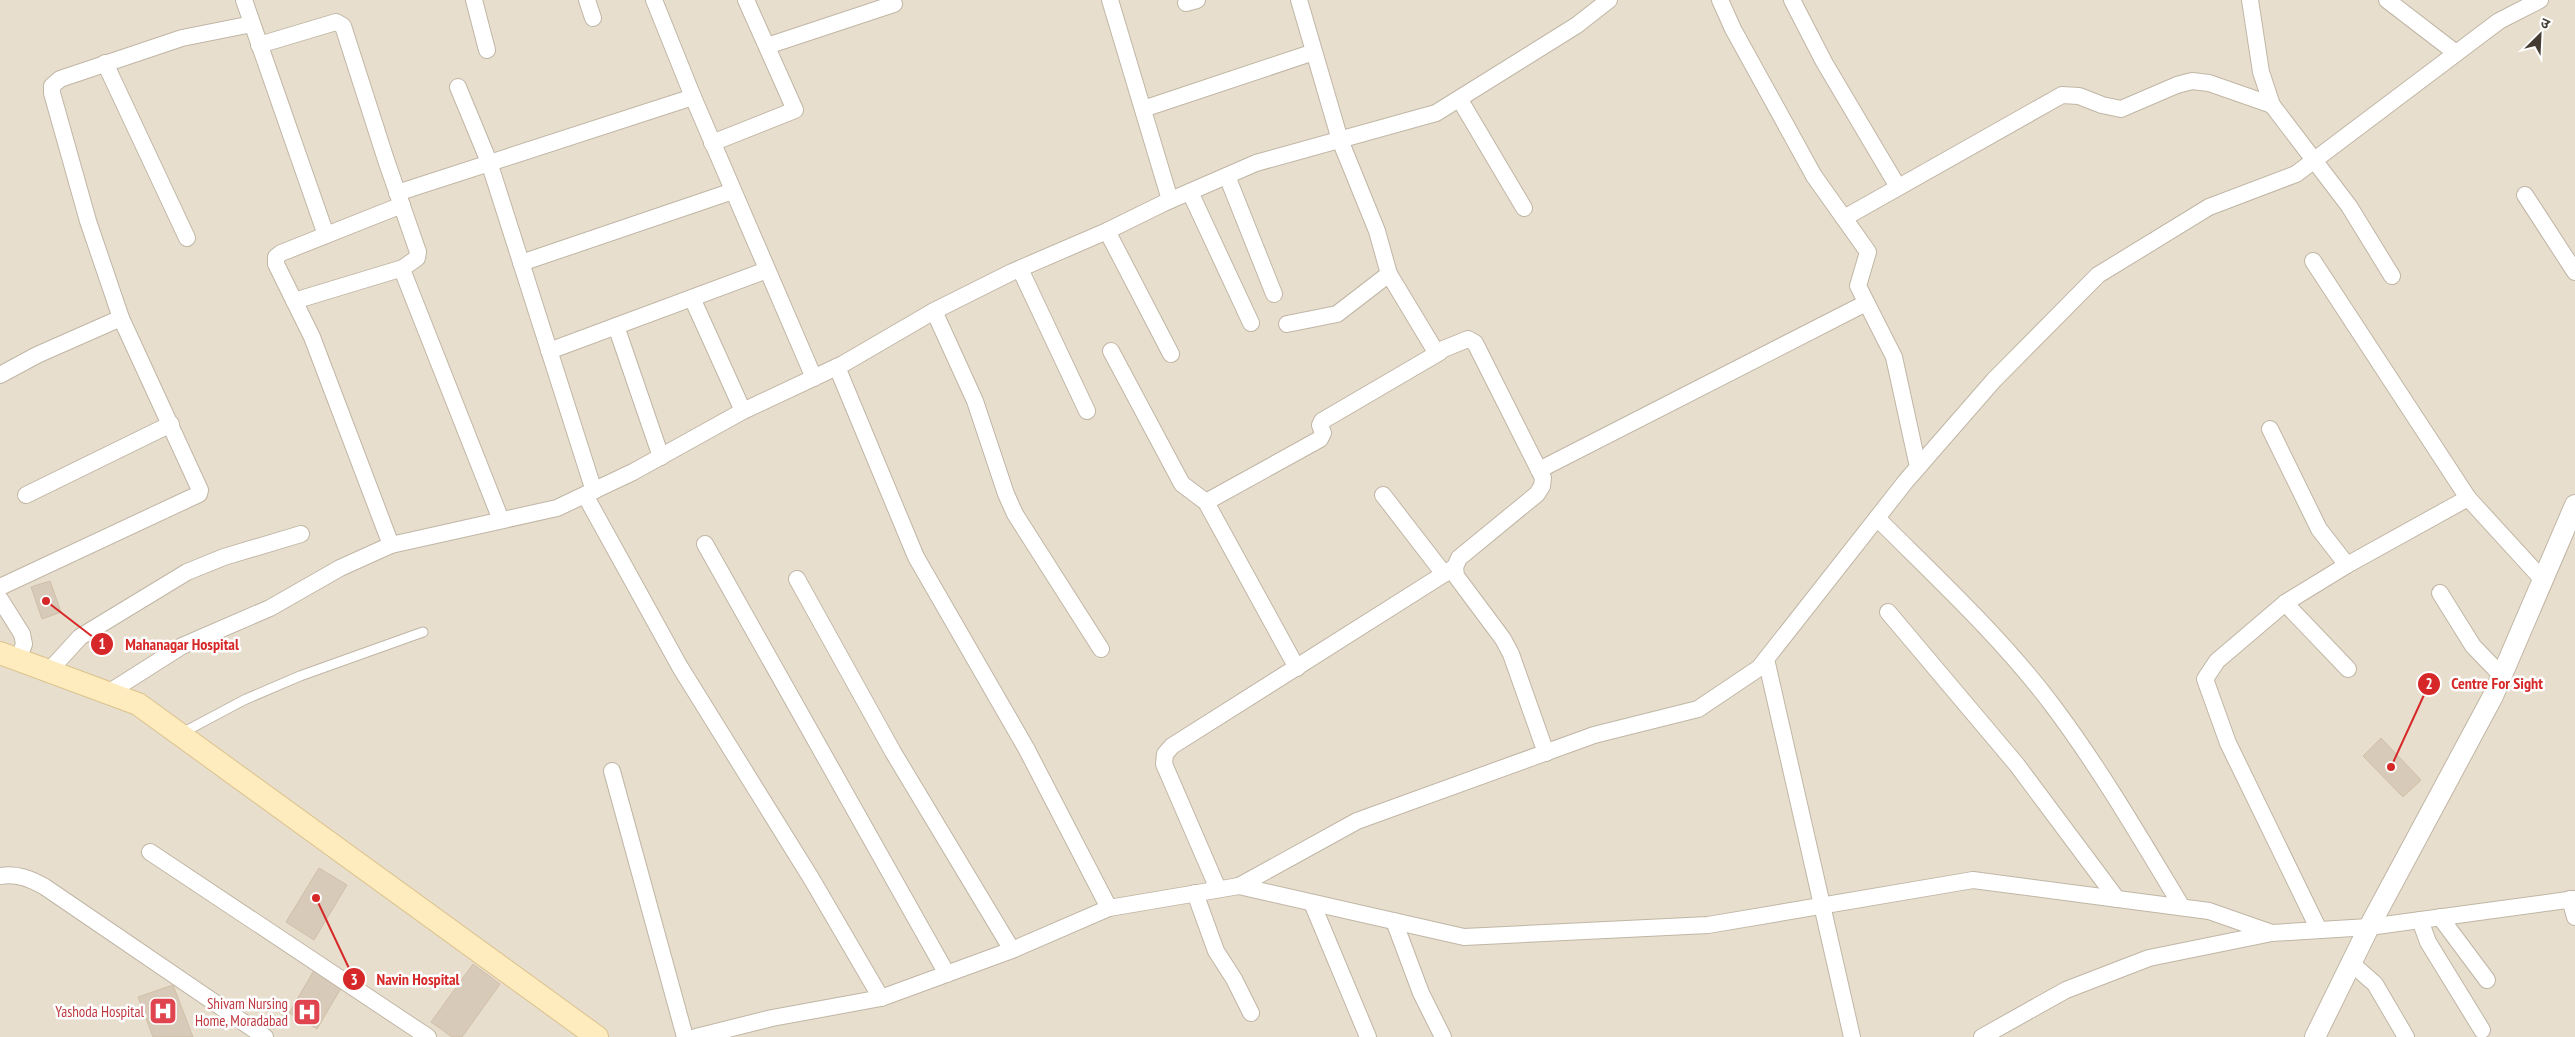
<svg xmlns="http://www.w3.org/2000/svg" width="2575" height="1037" viewBox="0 0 2575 1037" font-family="'PT Sans Narrow','Noto Sans Devanagari',sans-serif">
  <rect width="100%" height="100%" fill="#f3ece0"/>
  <rect fill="#e7dece" x="0" y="0" width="2575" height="1037"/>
  <g fill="#d8cab8" stroke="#d1bfa7">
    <polygon points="50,581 61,612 42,619 31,587"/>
    <polygon points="2381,738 2421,780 2403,797 2363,756"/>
    <polygon points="319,868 347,885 314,940 286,922"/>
    <polygon points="473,964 500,984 462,1037 452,1037 431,1022"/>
    <polygon points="316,967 344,983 317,1029 289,1013"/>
    <polygon points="173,985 193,1037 153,1037 138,997"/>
  </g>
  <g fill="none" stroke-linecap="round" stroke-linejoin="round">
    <defs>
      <polyline id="service" points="182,733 244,700 300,676 423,632"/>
      <g id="minor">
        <polyline points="244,0 326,235"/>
        <polyline points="474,0 487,50"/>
        <polyline points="587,0 593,18"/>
        <polyline points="654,0 693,97 814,378"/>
        <polyline points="1110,0 1170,200"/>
        <polyline points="1299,0 1340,140 1377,231 1389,274 1436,352 1468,339 1475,343 1543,478 1542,486 1537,494 1459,558 1455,567 1456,576 1503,639 1511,654 1546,753"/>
        <polyline points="1720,0 1733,29 1814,176 1868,252 1858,286 1894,357 1918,467"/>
        <polyline points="1792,0 1824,62 1898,187"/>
        <polyline points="2250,0 2261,72 2272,105 2349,206 2392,276"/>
        <polyline points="2387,0 2456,53"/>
        <polyline points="1186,3 1197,0"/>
        <polyline points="259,45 336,22 343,26 386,160 418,252 417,258 403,268 403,272 501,520"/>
        <polyline points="767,46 894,4"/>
        <polyline points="105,63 187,238"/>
        <polyline points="458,87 489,162 594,491"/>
        <polyline points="1460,100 1524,208"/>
        <polyline points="1143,109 1314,52"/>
        <polyline points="712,143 795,110 746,0"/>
        <polyline points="1227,176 1274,294"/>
        <polyline points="1190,192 1251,323"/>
        <polyline points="397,193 693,97"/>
        <polyline points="2525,195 2575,272"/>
        <polyline points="1844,218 2062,95 2079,96 2102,105 2121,109 2177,85 2192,81 2209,83 2272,105"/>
        <polyline points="1107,231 1171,354"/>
        <polyline points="2313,261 2468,498 2543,580"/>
        <polyline points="521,263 733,191"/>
        <polyline points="1020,269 1087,411"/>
        <polyline points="692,298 743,411"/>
        <polyline points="294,301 403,268"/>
        <polyline points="934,311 975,401 1006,494 1015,514 1101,649"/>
        <polyline points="1287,324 1337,314 1389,274"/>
        <polyline points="616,326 661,457"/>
        <polyline points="549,351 767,270"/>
        <polyline points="1111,351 1182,484 1206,502 1297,668"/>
        <polyline points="837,367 916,557 1026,748 1109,908"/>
        <polyline points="0,375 37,355 121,318"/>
        <polyline points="2270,429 2319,529 2347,565"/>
        <polyline points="1539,470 1866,303"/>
        <polyline points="26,495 171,424"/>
        <polyline points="585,495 680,667 811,878 881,998"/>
        <polyline points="1383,495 1444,574"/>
        <polyline points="1206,502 1320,439 1323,433 1320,425 1322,421 1440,352"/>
        <path d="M1877,518C1937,578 2002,638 2053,706C2101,770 2141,839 2182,907"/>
        <polyline points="705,544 947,974"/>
        <polyline points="391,545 312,337 276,264 276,257 281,253 402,205"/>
        <polyline points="797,579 893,752 1012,950"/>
        <polyline points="0,587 199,494 200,490 121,318 88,221 52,93 52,86 60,79 182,38 252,24"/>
        <polyline points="2440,593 2473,646 2502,676"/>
        <polyline points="0,599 22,634 24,644 18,660"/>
        <polyline points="2285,603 2348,669"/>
        <polyline points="1888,612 2017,765 2117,899"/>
        <polyline points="1766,659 1852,1037"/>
        <polyline points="49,671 80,637 187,572 224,557 301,534"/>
        <polyline points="108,693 182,646 270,608 340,568 391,545 557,508 633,472 743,411 843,364 934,311 1012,272 1107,231 1164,203 1256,163 1436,113 1577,25 1609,0"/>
        <polyline points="612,771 685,1037"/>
        <polyline points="150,852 428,1037"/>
        <path d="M0,876C17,873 31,879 45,887L265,1037"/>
        <polyline points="1239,886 1464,937 1708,925 1973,880 2209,911 2272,933"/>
        <polyline points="1218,889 1164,764 1165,754 1172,746 1455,567"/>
        <polyline points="1195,893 1216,951 1234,979 1251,1013"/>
        <polyline points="2570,899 2575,917"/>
        <polyline points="1312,903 1368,1037"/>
        <polyline points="2440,917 2487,980"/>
        <polyline points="2420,920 2428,942 2482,1030"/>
        <polyline points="1394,921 1421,993 1443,1037"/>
        <polyline points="2319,930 2228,743 2205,679 2217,661 2285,603 2347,565 2468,498"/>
        <polyline points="2351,963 2375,984 2406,1037"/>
        <polyline points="696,1037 772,1018 881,998 1012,950 1109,908 1239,886 1357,821 1594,735 1698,709 1759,668 1906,481 1994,380 2098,275 2209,207 2296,174 2499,21 2540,0"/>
        <polyline points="1982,1037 2066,990 2149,958 2272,933 2369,927 2575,899"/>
      </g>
      <polyline id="tertiary" points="2315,1037 2369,927 2493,696 2575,505"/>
      <polyline id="secondary" points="0,653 138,704 597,1037"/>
    </defs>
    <use href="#service" stroke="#c1b6a5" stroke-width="11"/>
    <use href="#minor" stroke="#c1b6a5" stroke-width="18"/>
    <use href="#tertiary" stroke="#c1b6a5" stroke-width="22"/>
    <use href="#secondary" stroke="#dbc28c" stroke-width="24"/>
    <use href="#service" stroke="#fff" stroke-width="9"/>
    <use href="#minor" stroke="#fff" stroke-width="16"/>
    <use href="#tertiary" stroke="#fff" stroke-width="20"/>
    <use href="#secondary" stroke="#ffecbe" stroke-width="22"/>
  </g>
  <defs>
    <symbol id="hospital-square" viewBox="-11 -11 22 22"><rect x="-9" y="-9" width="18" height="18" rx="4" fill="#e0444e" stroke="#fff"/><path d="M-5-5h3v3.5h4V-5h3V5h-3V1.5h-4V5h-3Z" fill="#fff"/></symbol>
  </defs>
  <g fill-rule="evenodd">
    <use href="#hospital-square" x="147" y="995" width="32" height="32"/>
    <use href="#hospital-square" x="291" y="996" width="32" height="32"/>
  </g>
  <g text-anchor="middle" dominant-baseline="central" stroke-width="5" stroke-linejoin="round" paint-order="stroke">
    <g font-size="15" fill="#be3a42" stroke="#fff" text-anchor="end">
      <text x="288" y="1003">Shivam Nursing<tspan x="288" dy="17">Home, Moradabad</tspan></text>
      <text x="144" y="1011">Yashoda Hospital</text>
    </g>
  </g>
  <path fill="none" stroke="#d62828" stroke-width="2" d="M46 601L102 644M2391 767L2429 684M316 898L354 979"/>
  <g fill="#d62828" stroke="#fff" stroke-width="2">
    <circle cx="46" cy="601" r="5"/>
    <circle cx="2391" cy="767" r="5"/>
    <circle cx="316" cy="898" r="5"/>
    <circle cx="102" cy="644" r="12"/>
    <circle cx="2429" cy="684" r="12"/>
    <circle cx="354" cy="979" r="12"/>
  </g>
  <g font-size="15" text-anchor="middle" font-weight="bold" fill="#fff">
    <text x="102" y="649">1</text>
    <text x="2429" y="689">2</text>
    <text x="354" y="985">3</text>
  </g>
  <g font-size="16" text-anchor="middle" font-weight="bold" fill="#d62828" stroke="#fff" stroke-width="5" stroke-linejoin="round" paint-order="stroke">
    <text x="182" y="650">Mahanagar Hospital</text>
    <text x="2497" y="689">Centre For Sight</text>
    <text x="418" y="985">Navin Hospital</text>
  </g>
  <g transform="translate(2540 35) rotate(24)" stroke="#ffffff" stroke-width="4" paint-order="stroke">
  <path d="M0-4L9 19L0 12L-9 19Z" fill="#443c31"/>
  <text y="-8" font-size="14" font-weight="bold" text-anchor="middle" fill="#443c31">उ</text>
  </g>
</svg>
